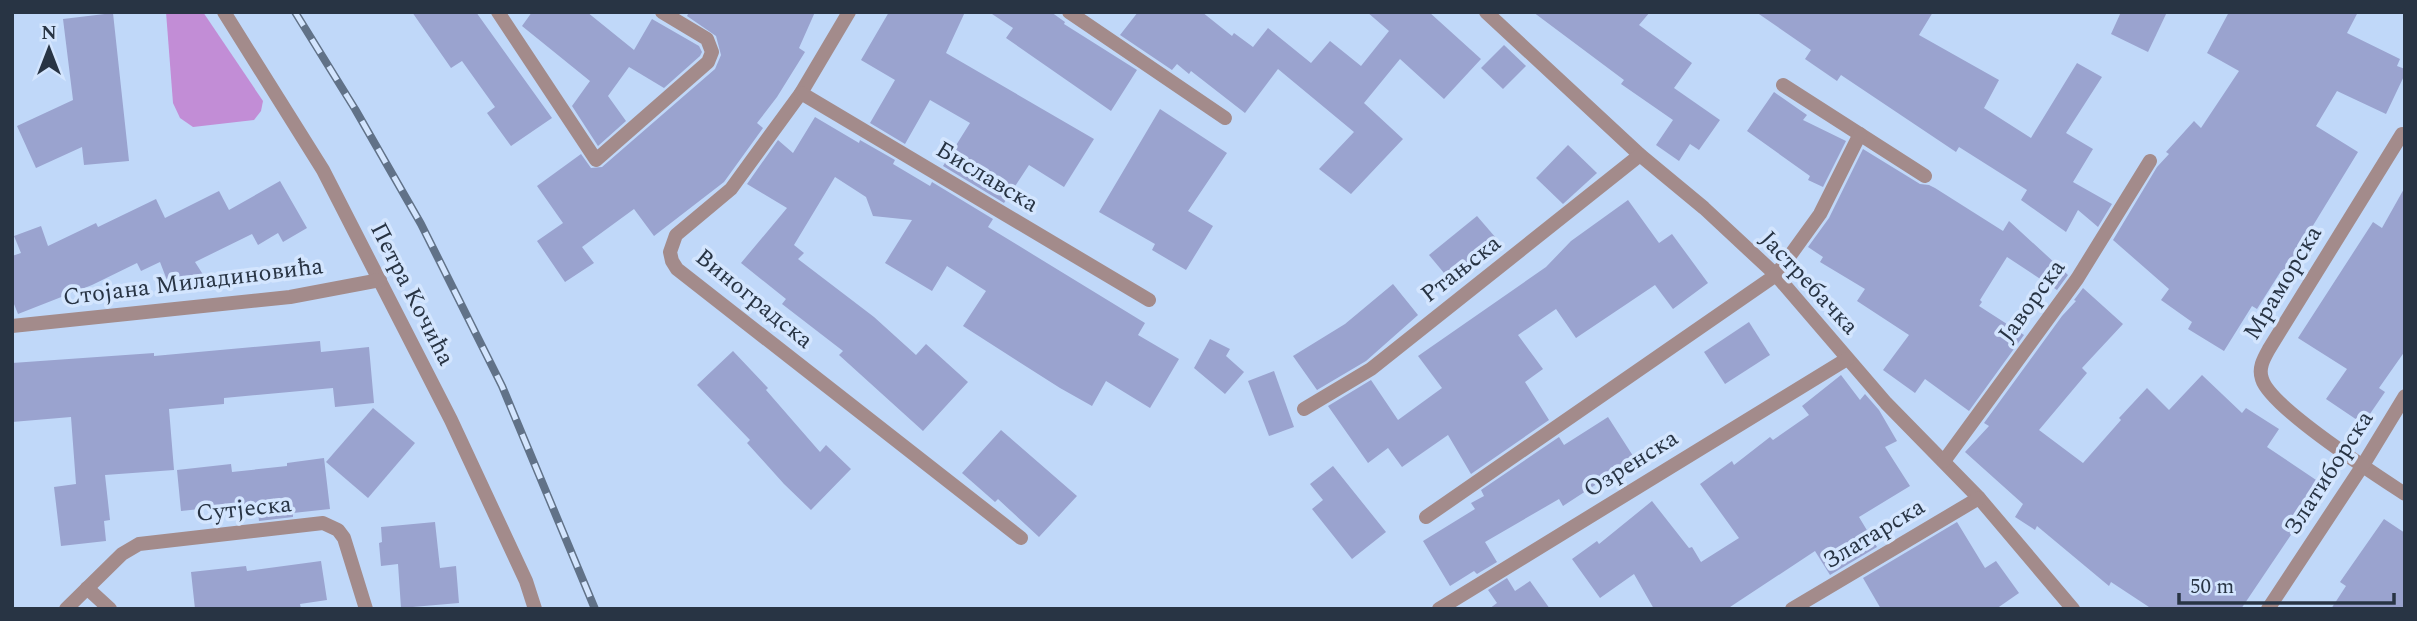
<svg xmlns="http://www.w3.org/2000/svg" width="2417" height="621" viewBox="0 0 2417 621" font-family="Spectral,serif">
  <rect width="100%" height="100%" fill="#c0d8f9"/>
  <polygon fill="#c28dd6" points="166,12 203,12 263,101 261,111 254,120 193,127 180,118 173,103"/>
  <g fill="#9aa3cf">
    <polygon points="412,12 476,12 552,118 511,146 487,113 495,107 462,61 451,68"/>
    <polygon points="532,12 587,12 634,50 652,19 699,46 702,52 700,56 664,88 629,67 608,96 626,121 598,146 572,106 590,81 522,26"/>
    <polygon points="689,12 815,12 799,48 805,52 777,97 757,123 763,128 724,182 654,236 634,209 582,247 594,263 565,282 537,241 563,223 537,186 581,154 591,168 602,167 715,69 721,55 716,36 687,16"/>
    <polygon points="889,12 965,12 946,53 1094,139 1064,187 1029,165 1004,203 943,166 970,123 930,100 905,144 870,123 895,80 861,60"/>
    <polygon points="989,12 1051,12 1065,22 1064,24 1137,70 1111,111 1006,38 1013,28"/>
    <polygon points="1138,12 1202,12 1232,36 1234,33 1253,47 1268,28 1311,63 1330,41 1361,66 1389,31 1367,12 1429,12 1481,59 1444,99 1400,59 1364,103 1403,139 1351,194 1319,169 1354,132 1278,69 1245,113 1191,71 1189,74 1177,64 1172,70 1120,35"/>
    <polygon points="1533,12 1650,12 1639,25 1692,63 1674,88 1720,120 1699,150 1690,144 1679,161 1656,145 1673,120 1621,84 1624,80"/>
    <polygon points="1756,12 1933,12 1919,35 1999,80 1984,108 2031,138 2077,63 2102,77 2066,133 2093,149 2073,182 2112,204 2098,227 2078,210 2066,232 2021,200 2027,190 1959,147 1956,152 1841,75 1837,81 1805,59 1811,50"/>
    <polygon points="2121,12 2167,12 2148,52 2111,34"/>
    <polygon points="2229,12 2358,12 2347,33 2400,59 2397,66 2405,69 2405,74 2386,114 2337,91 2316,126 2358,152 2284,273 2281,271 2257,309 2252,306 2224,351 2188,329 2192,322 2161,300 2169,289 2113,240 2157,167 2169,154 2166,152 2194,121 2201,128 2239,71 2207,53"/>
    <polygon points="113,13 129,161 84,165 82,147 36,168 17,126 73,100 63,19"/>
    <polygon points="1504,45 1526,66 1503,89 1481,68"/>
    <polygon points="1774,92 1807,115 1803,120 1846,141 1823,187 1808,180 1810,176 1747,131"/>
    <polygon points="1160,109 1227,153 1188,211 1213,226 1186,270 1152,250 1155,244 1099,212"/>
    <polygon points="815,117 859,143 860,140 895,160 893,164 930,186 932,182 993,219 988,227 1145,323 1138,335 1179,359 1150,408 1106,381 1092,406 1060,388 963,326 986,291 947,266 932,291 885,263 912,220 873,216 866,197 835,177 794,245 804,253 798,259 874,317 916,355 926,344 968,382 923,431 839,355 843,351 782,304 786,299 741,263 787,208 747,184 778,140 793,153"/>
    <polygon points="1568,145 1597,173 1563,204 1536,178"/>
    <polygon points="1863,149 1920,184 1929,185 1935,188 2003,231 2009,221 2068,275 2057,290 2007,257 1980,300 1982,302 1979,306 2024,335 1969,411 1925,379 1915,393 1883,370 1909,335 1857,301 1865,289 1820,262 1823,257 1808,247 1829,218"/>
    <polygon points="280,181 307,228 283,242 278,233 258,245 252,234 195,262 209,284 170,288 160,262 141,271 137,263 92,285 18,314 12,299 12,256 21,253 14,236 41,226 48,246 96,223 98,227 156,199 165,218 219,191 229,210"/>
    <polygon points="2405,187 2405,351 2379,388 2385,392 2363,424 2326,399 2347,369 2298,338 2373,222 2382,228"/>
    <polygon points="1628,200 1659,243 1672,234 1708,283 1673,309 1655,285 1576,338 1556,309 1518,335 1543,369 1525,382 1549,420 1471,474 1448,435 1402,467 1388,448 1368,463 1328,406 1371,380 1398,420 1442,388 1418,356 1546,267 1571,241"/>
    <polygon points="1477,216 1502,245 1454,285 1429,255"/>
    <polygon points="1393,284 1418,315 1366,361 1317,390 1293,356 1345,324"/>
    <polygon points="2083,288 2123,324 2082,368 2087,373 2039,430 2083,463 2121,420 2119,418 2147,388 2169,410 2202,375 2242,413 2246,408 2279,429 2267,447 2328,488 2298,531 2295,529 2241,609 2152,609 2111,582 2109,586 2037,526 2035,530 2015,517 2023,504 1965,452 1989,426 1984,423 2062,316 2076,301 2074,300"/>
    <polygon points="1749,322 1770,355 1725,384 1704,352"/>
    <polygon points="1210,339 1230,349 1226,356 1244,372 1225,394 1194,368"/>
    <polygon points="320,341 321,352 369,347 374,403 335,407 333,388 224,398 224,404 169,409 174,470 105,475 110,520 104,521 106,541 61,546 54,487 76,484 71,417 12,422 12,363 154,353 154,356"/>
    <polygon points="733,351 768,388 766,390 820,452 826,445 851,469 811,510 784,484 747,443 750,440 697,385"/>
    <polygon points="1274,371 1294,427 1269,436 1248,381"/>
    <polygon points="1841,375 1860,400 1865,394 1879,410 1897,441 1885,447 1910,486 1859,517 1877,547 1830,575 1815,551 1727,609 1654,609 1634,574 1600,598 1572,559 1597,541 1599,544 1652,501 1689,548 1692,547 1701,562 1739,538 1700,484 1732,461 1734,465 1770,437 1773,440 1809,415 1802,406"/>
    <polygon points="373,408 415,443 368,498 326,462"/>
    <polygon points="1608,417 1635,459 1563,506 1559,499 1485,542 1497,562 1477,574 1474,571 1450,586 1423,541 1475,509 1471,503 1484,496 1481,490 1559,437 1564,445"/>
    <polygon points="1001,430 1077,496 1039,537 998,499 995,502 962,473"/>
    <polygon points="324,458 330,509 293,513 293,517 259,521 257,503 181,511 177,470 231,464 232,472 287,466 287,463"/>
    <polygon points="1333,466 1386,532 1352,559 1312,509 1323,500 1310,484"/>
    <polygon points="2384,519 2405,533 2405,609 2331,609 2346,586 2340,582"/>
    <polygon points="435,522 440,568 456,566 459,603 401,608 398,564 381,566 379,543 382,542 381,527"/>
    <polygon points="1957,522 1985,568 1996,561 2019,593 1996,609 1881,609 1863,578"/>
    <polygon points="321,561 327,600 300,604 301,609 195,609 191,572 246,566 247,571"/>
    <polygon points="1507,578 1515,591 1530,581 1550,609 1489,609 1497,603 1488,590"/>
  </g>
  <g fill="none" stroke-linecap="round" stroke-linejoin="round">
    <g stroke="#a38b8b" stroke-width="14">
      <polyline points="224,12 323,170 451,420 526,581 535,609"/>
      <polyline points="498,12 596,160 708,62 712,52 707,39 662,12"/>
      <polyline points="849,12 801,93 731,189 676,235 670,252 672,261 677,269 1021,538"/>
      <polyline points="1069,12 1225,118"/>
      <polyline points="1486,12 1640,155 1704,208 1776,275 1886,403 1979,498 2073,609"/>
      <polyline points="1783,85 1925,176"/>
      <polyline points="801,93 1149,300"/>
      <path d="M2402,134L2269,349C2264,358 2258,368 2262,379C2270,407 2376,475 2405,494"/>
      <polyline points="12,326 290,297 380,280"/>
      <polyline points="1304,409 1371,369 1640,155"/>
      <polyline points="1944,461 2077,279 2150,161"/>
      <polyline points="1426,517 1776,275 1820,214 1860,134"/>
      <polyline points="87,588 110,609"/>
      <polyline points="66,609 122,554 139,544 323,523 338,530 344,538 366,609"/>
      <polyline points="1439,609 1847,359"/>
      <polyline points="1792,609 1979,498"/>
      <polyline points="2268,609 2363,465 2405,396"/>
    </g>
    <defs>
      <polyline id="rail" points="295,12 355,109 421,224 502,386 595,609"/>
    </defs>
    <use href="#rail" stroke="#617288" stroke-width="8"/>
    <use href="#rail" stroke="#d3e5fe" stroke-width="5" stroke-dasharray="16" stroke-linecap="butt"/>
  </g>
  <g text-anchor="middle" dominant-baseline="central" stroke-width="7" stroke-linejoin="round" paint-order="stroke">
    <g font-size="24" fill="#283444" stroke="#d3e5fe">
      <text transform="translate(987 177) rotate(31)">Биславска</text>
      <text transform="translate(1461 269) rotate(-38)">Ртањска</text>
      <text transform="translate(193 282) rotate(-7)">Стојана Миладиновића</text>
      <text transform="translate(1809 283) rotate(47)">Јастребачка</text>
      <text transform="translate(2283 283) rotate(-59)">Мраморска</text>
      <text transform="translate(412 294) rotate(63)">Петра Кочића</text>
      <text transform="translate(754 299) rotate(39)">Виноградска</text>
      <text transform="translate(2032 301) rotate(-54)">Јаворска</text>
      <text transform="translate(1631 464) rotate(-32)">Озренска</text>
      <text transform="translate(2329 473) rotate(-57)">Златиборска</text>
      <text transform="translate(244 509) rotate(-6)">Сутјеска</text>
      <text transform="translate(1874 534) rotate(-31)">Златарска</text>
    </g>
  </g>
  <rect width="2417" height="621" fill="none" stroke="#283444" stroke-width="28"/>
  <g transform="translate(49 49)" stroke="#d3e5fe" stroke-width="5" paint-order="stroke">
  <path d="M0-5L12 26L0 18L-12 26Z" fill="#283444"/>
  <text y="-10" font-size="19" font-weight="bold" text-anchor="middle" fill="#283444">N</text>
  </g>
  <path d="M2179 593v10h215v-10" fill="none" stroke="#283444" stroke-width="3.5"/>
  <text x="2190" y="593" font-size="21" fill="#283444" stroke="#d3e5fe" stroke-width="5" paint-order="stroke">50 m</text>
</svg>
